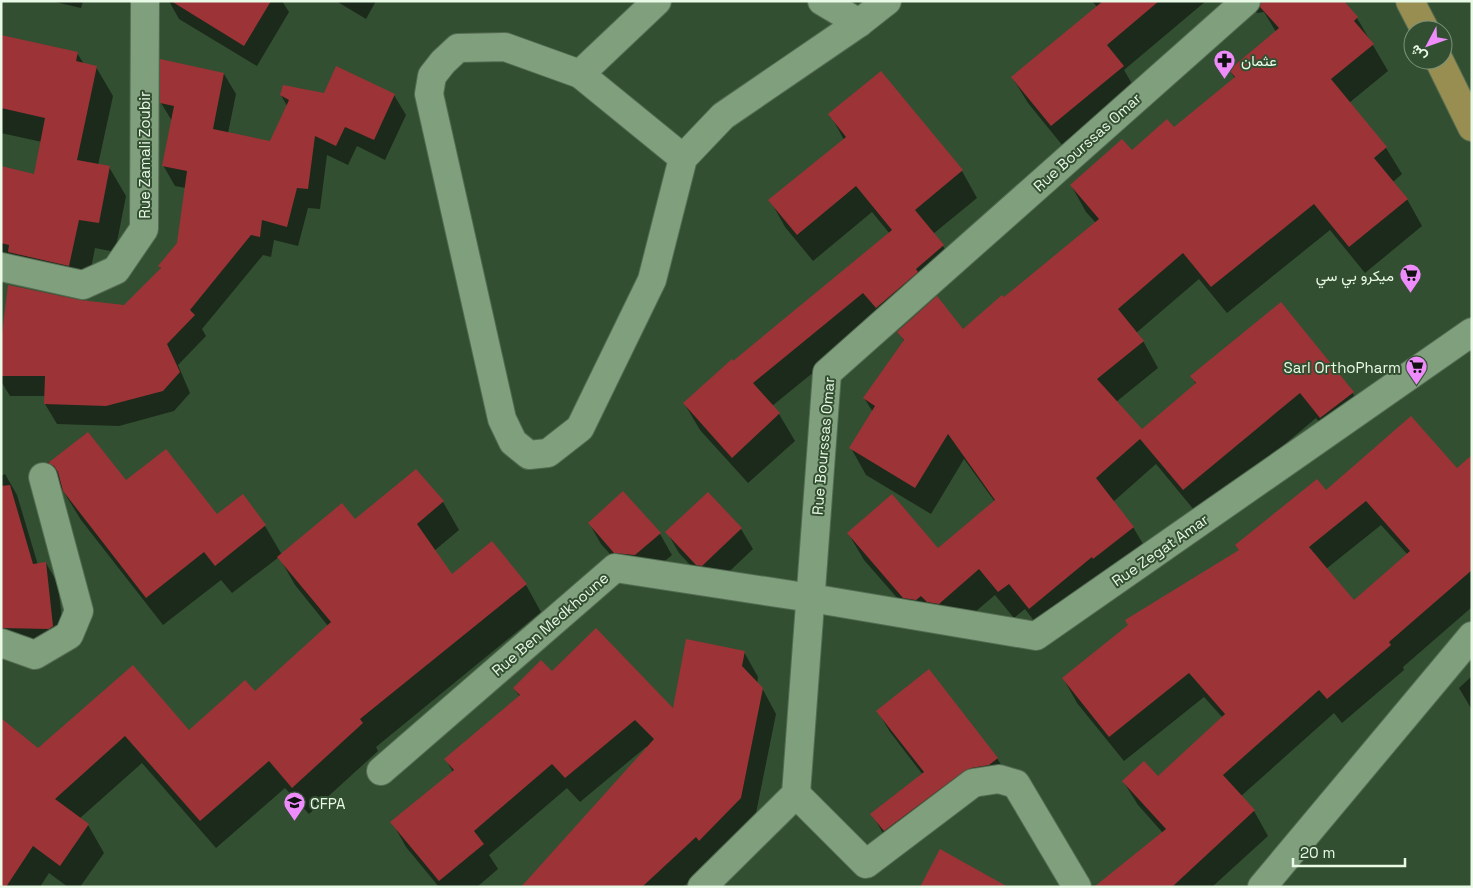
<svg xmlns="http://www.w3.org/2000/svg" width="1473" height="888" viewBox="0 0 1473 888" font-family="'Space Grotesk',Vazirmatn,sans-serif">
  <rect width="100%" height="100%" fill="#334f31"/>
  <g fill="#0007" fill-rule="evenodd">
    <polygon points="51,1 83,1 81,8"/>
    <polygon points="169,1 282,1 289,12 257,66 179,19"/>
    <polygon points="336,1 376,1 366,19"/>
    <polygon points="1092,1 1206,1 1124,70 1138,94 1067,151 1028,103 1012,77 1098,8"/>
    <polygon points="1238,1 1342,1 1357,18 1388,71 1349,103 1386,148 1402,174 1393,182 1407,199 1422,226 1365,273 1330,230 1227,313 1199,279 1136,333 1143,341 1158,368 1116,402 1142,431 1196,385 1192,376 1352,392 1368,419 1336,443 1316,418 1199,516 1156,464 1113,502 1133,527 1149,554 1045,635 1025,609 1014,618 995,595 954,630 920,624 864,560 848,533 938,549 995,502 964,459 931,514 866,475 851,448 873,412 864,398 904,341 898,332 963,330 1004,299 1096,223 1086,212 1071,185 1174,128 1235,79 1230,70 1276,32 1264,12 1257,13 1246,1"/>
    <polygon points="1,36 77,53 84,64 96,67 113,96 98,165 109,167 126,196 115,252 95,248 86,294 1,268 1,168 35,176 42,142 1,133"/>
    <polygon points="881,73 962,171 977,198 933,234 943,246 959,273 930,296 932,299 892,334 879,319 772,406 779,414 795,441 748,483 700,430 684,403 890,234 872,212 813,261 785,227 770,200 844,140 830,114"/>
    <polygon points="224,74 236,94 228,133 271,142 287,106 281,95 394,95 406,115 385,160 357,146 348,165 327,155 320,209 308,208 298,246 274,240 271,257 263,255 202,329 206,336 178,365 190,393 174,411 119,426 57,424 45,404 46,396 10,396 1,381 1,352 79,302 125,306 161,269 159,266 178,244 186,188 175,186 163,165 172,121 161,103"/>
    <path d="M1472,457V607L1403,667L1404,670L1342,723L1334,713L1240,797L1254,811L1268,836L1212,887H1123L1163,833L1138,805L1123,781L1158,778L1223,718L1204,697L1124,761L1077,703L1063,678L1240,551L1326,492L1457,470ZM1381,525L1408,555L1354,602L1326,569Z"/>
    <polygon points="53,461 126,482 217,516 242,496 265,526 282,555 355,521 416,470 443,502 459,530 434,551 451,575 526,585 541,612 376,747 378,751 309,814 285,788 216,848 142,763 79,819 88,825 104,853 80,887 68,887 49,873 40,887 1,887 38,750 132,667 189,731 255,693 328,626 295,585 279,557 232,593 221,580 163,625 81,520 46,463"/>
    <polygon points="5,474 17,495 38,565 46,563 58,584 65,647 1,636 1,476"/>
    <polygon points="589,523 660,534 672,555 647,576 627,573 601,544"/>
    <polygon points="741,529 753,549 714,586 709,585 679,553 667,532"/>
    <polygon points="744,652 758,677 757,684 762,688 776,714 754,823 683,887 523,887 647,748 646,747 580,802 567,788 489,855 498,869 477,887 439,887 406,847 392,822 453,772 446,760 520,697 514,688 552,673 674,710"/>
    <polygon points="1472,676 1472,710 1459,688"/>
    <polygon points="878,712 997,758 1009,779 884,835 872,814 923,775 890,732"/>
  </g>
  <g fill="#9c3336" fill-rule="evenodd">
    <polygon points="171,1 271,1 244,46"/>
    <polygon points="1103,1 1159,1 1107,45 1124,66 1051,126 1011,77"/>
    <polygon points="1261,1 1344,1 1358,17 1354,21 1374,44 1331,79 1387,147 1374,158 1408,199 1349,247 1314,204 1211,287 1183,253 1118,309 1144,341 1097,379 1142,429 1196,383 1190,376 1281,302 1354,392 1320,418 1300,393 1183,490 1140,439 1096,478 1134,527 1093,559 1092,557 1029,609 1009,584 998,592 979,569 939,604 927,602 921,596 916,600 903,598 847,533 892,494 938,548 995,500 948,434 915,488 849,448 875,406 863,398 904,340 897,332 937,296 963,329 1002,295 1004,297 1099,219 1070,185 1122,139 1132,150 1167,119 1174,127 1235,77 1229,70 1279,28 1260,7"/>
    <polygon points="1,35 78,52 76,61 97,66 77,160 110,166 99,223 79,220 69,266 8,252 9,245 1,243 1,166 34,174 45,118 1,108"/>
    <polygon points="160,59 224,73 213,129 270,141 289,100 280,95 283,85 324,93 336,66 395,94 374,140 345,127 336,146 315,136 308,189 297,188 287,227 262,220 260,237 251,235 190,310 195,315 167,344 180,372 163,391 106,406 44,404 45,376 1,376 1,342 8,285 80,300 124,305 161,268 158,266 177,243 187,171 162,166 174,106 160,103"/>
    <polygon points="881,71 963,170 915,210 944,245 916,269 918,272 876,308 863,293 753,383 780,413 732,458 683,403 732,359 733,361 892,230 856,186 797,235 768,200 846,137 828,114"/>
    <path d="M1411,416L1457,468L1472,455V570L1389,642L1391,645L1327,699L1319,690L1223,775L1255,810L1172,887H1094L1166,829L1122,781L1144,761L1158,776L1225,714L1189,673L1109,737L1062,678L1128,625L1125,620L1239,550L1235,545L1317,479L1326,490ZM1366,501L1410,551L1354,600L1309,547Z"/>
    <polygon points="88,432 126,480 166,449 217,514 243,494 266,525 215,566 204,552 146,598 63,491 58,472 54,466 48,463"/>
    <polygon points="416,469 444,501 417,524 452,574 492,541 527,584 360,719 363,723 292,788 269,761 200,821 125,736 55,799 89,824 60,866 33,846 6,887 1,887 1,718 38,748 133,665 189,730 245,680 255,691 331,622 277,557 342,503 355,519"/>
    <polygon points="10,485 33,564 46,562 53,626 49,629 1,628 1,486"/>
    <polygon points="623,491 661,533 635,555 614,553 588,523"/>
    <polygon points="708,492 742,528 702,566 696,565 665,532"/>
    <polygon points="596,628 673,708 686,639 745,651 742,666 763,688 741,798 699,841 696,837 642,887 521,887 654,739 635,720 565,778 552,764 474,831 484,844 439,881 390,822 454,770 444,759 520,695 513,688 541,660 552,671"/>
    <polygon points="929,669 998,758 989,765 971,768 964,771 884,831 870,814 924,772 876,711"/>
    <polygon points="940,849 1008,887 920,887"/>
  </g>
  <g fill="none" stroke-linecap="round" stroke-linejoin="round">
    <defs>
      <g id="minor">
        <polyline points="822,1 859,23"/>
        <polyline points="580,74 657,1"/>
        <polyline points="683,158 580,74 505,47 458,48 443,62 432,76 429,94 502,419 513,442 529,455 548,453 580,428 652,280 683,158 723,116 859,23 887,1"/>
        <polyline points="1,267 83,285 116,270 144,229 145,1"/>
        <polyline points="1,643 35,655 69,635 79,611 43,477"/>
        <polyline points="381,771 615,568 811,598 1036,636 1472,332"/>
        <polyline points="796,794 866,864 973,783 999,779 1016,784 1077,887"/>
        <polyline points="702,887 796,794 827,373 1246,1"/>
        <polyline points="1262,887 1472,636"/>
      </g>
      <g id="major">
        <polyline points="1410,1 1425,30"/>
        <polyline points="1439,60 1472,127"/>
      </g>
    </defs>
    <use href="#minor" stroke="#536c52" stroke-width="30"/>
    <use href="#major" stroke="#536c52" stroke-width="30"/>
    <use href="#minor" stroke="#809f7d" stroke-width="28"/>
    <use href="#major" stroke="#988e51" stroke-width="28"/>
  </g>
  <defs>
    <symbol id="pharmacy-pin" viewBox="-11 -11 22 30"><path d="M0 17L-7.5 6A9.5 9.5 0 1 1 7.5 6Z" fill="#ed8cfa" stroke="#334f31"/><path d="M-2-6h4v4h4v4h-4v4h-4v-4h-4v-4h4Z" fill="#111"/></symbol>
    <symbol id="supermarket-pin" viewBox="-11 -11 22 30"><path d="M0 17L-7.5 6A9.5 9.5 0 1 1 7.5 6Z" fill="#ed8cfa" stroke="#334f31"/><path d="M-6-5.5h2.5l.6 2H6L4.5 2H-2.5L-4.4-4H-6ZM-1.5 3.2a1.3 1.3 0 1 0 .1 0ZM3 3.2a1.3 1.3 0 1 0 .1 0Z" fill="#111"/></symbol>
    <symbol id="university-pin" viewBox="-11 -11 22 30"><path d="M0 17L-7.5 6A9.5 9.5 0 1 1 7.5 6Z" fill="#ed8cfa" stroke="#334f31"/><path d="M0-5L7-2L0 1L-7-2ZM-4 1L0 2.5L4 1V4Q0 6-4 4Z" fill="#111"/></symbol>
  </defs>
  <g fill-rule="evenodd">
    <use href="#pharmacy-pin" x="1212" y="48" width="25" height="34"/>
    <use href="#supermarket-pin" x="1398" y="262" width="25" height="34"/>
    <use href="#supermarket-pin" x="1404" y="354" width="25" height="34"/>
    <use href="#university-pin" x="282" y="790" width="25" height="34"/>
  </g>
  <g text-anchor="middle" dominant-baseline="central" stroke-width="4" stroke-linejoin="round" paint-order="stroke">
    <g font-size="15" fill="#e9fae7" stroke="#334f31" text-anchor="start">
      <text x="1241" y="60">عثمان</text>
      <text x="1394" y="275" text-anchor="end">ميكرو بي سي</text>
      <text x="1401" y="367" text-anchor="end">Sarl OrthoPharm</text>
      <text x="310" y="803">CFPA</text>
    </g>
    <g font-size="15" fill="#e9fae7" stroke="#334f31">
      <text transform="translate(1087 142) rotate(-42)">Rue Bourssas Omar</text>
      <text transform="translate(144 155) rotate(-90)">Rue Zamali Zoubir</text>
      <text transform="translate(823 446) rotate(-85)">Rue Bourssas Omar</text>
      <text transform="translate(1160 550) rotate(-35)">Rue Zegat Amar</text>
      <text transform="translate(550 624) rotate(-41)">Rue Ben Medkhoune</text>
    </g>
  </g>
  <rect width="1473" height="888" fill="none" stroke="#e9fae7" stroke-width="5"/>
  <g transform="translate(1428 45) rotate(229)"><circle r="24" fill="#334f31" stroke="#7c937a"/>
  <path d="M0-4L9 19L0 12L-9 19Z" fill="#ed8cfa"/>
  <text y="-8" font-size="14" font-weight="bold" text-anchor="middle" fill="#e9fae7">ش</text>
  </g>
  <path d="M1293 858v8h112v-8" fill="none" stroke="#e9fae7" stroke-width="2.5"/>
  <text x="1300" y="858" font-size="15" fill="#e9fae7" stroke="#334f31" stroke-width="4" paint-order="stroke">20 m</text>
</svg>
